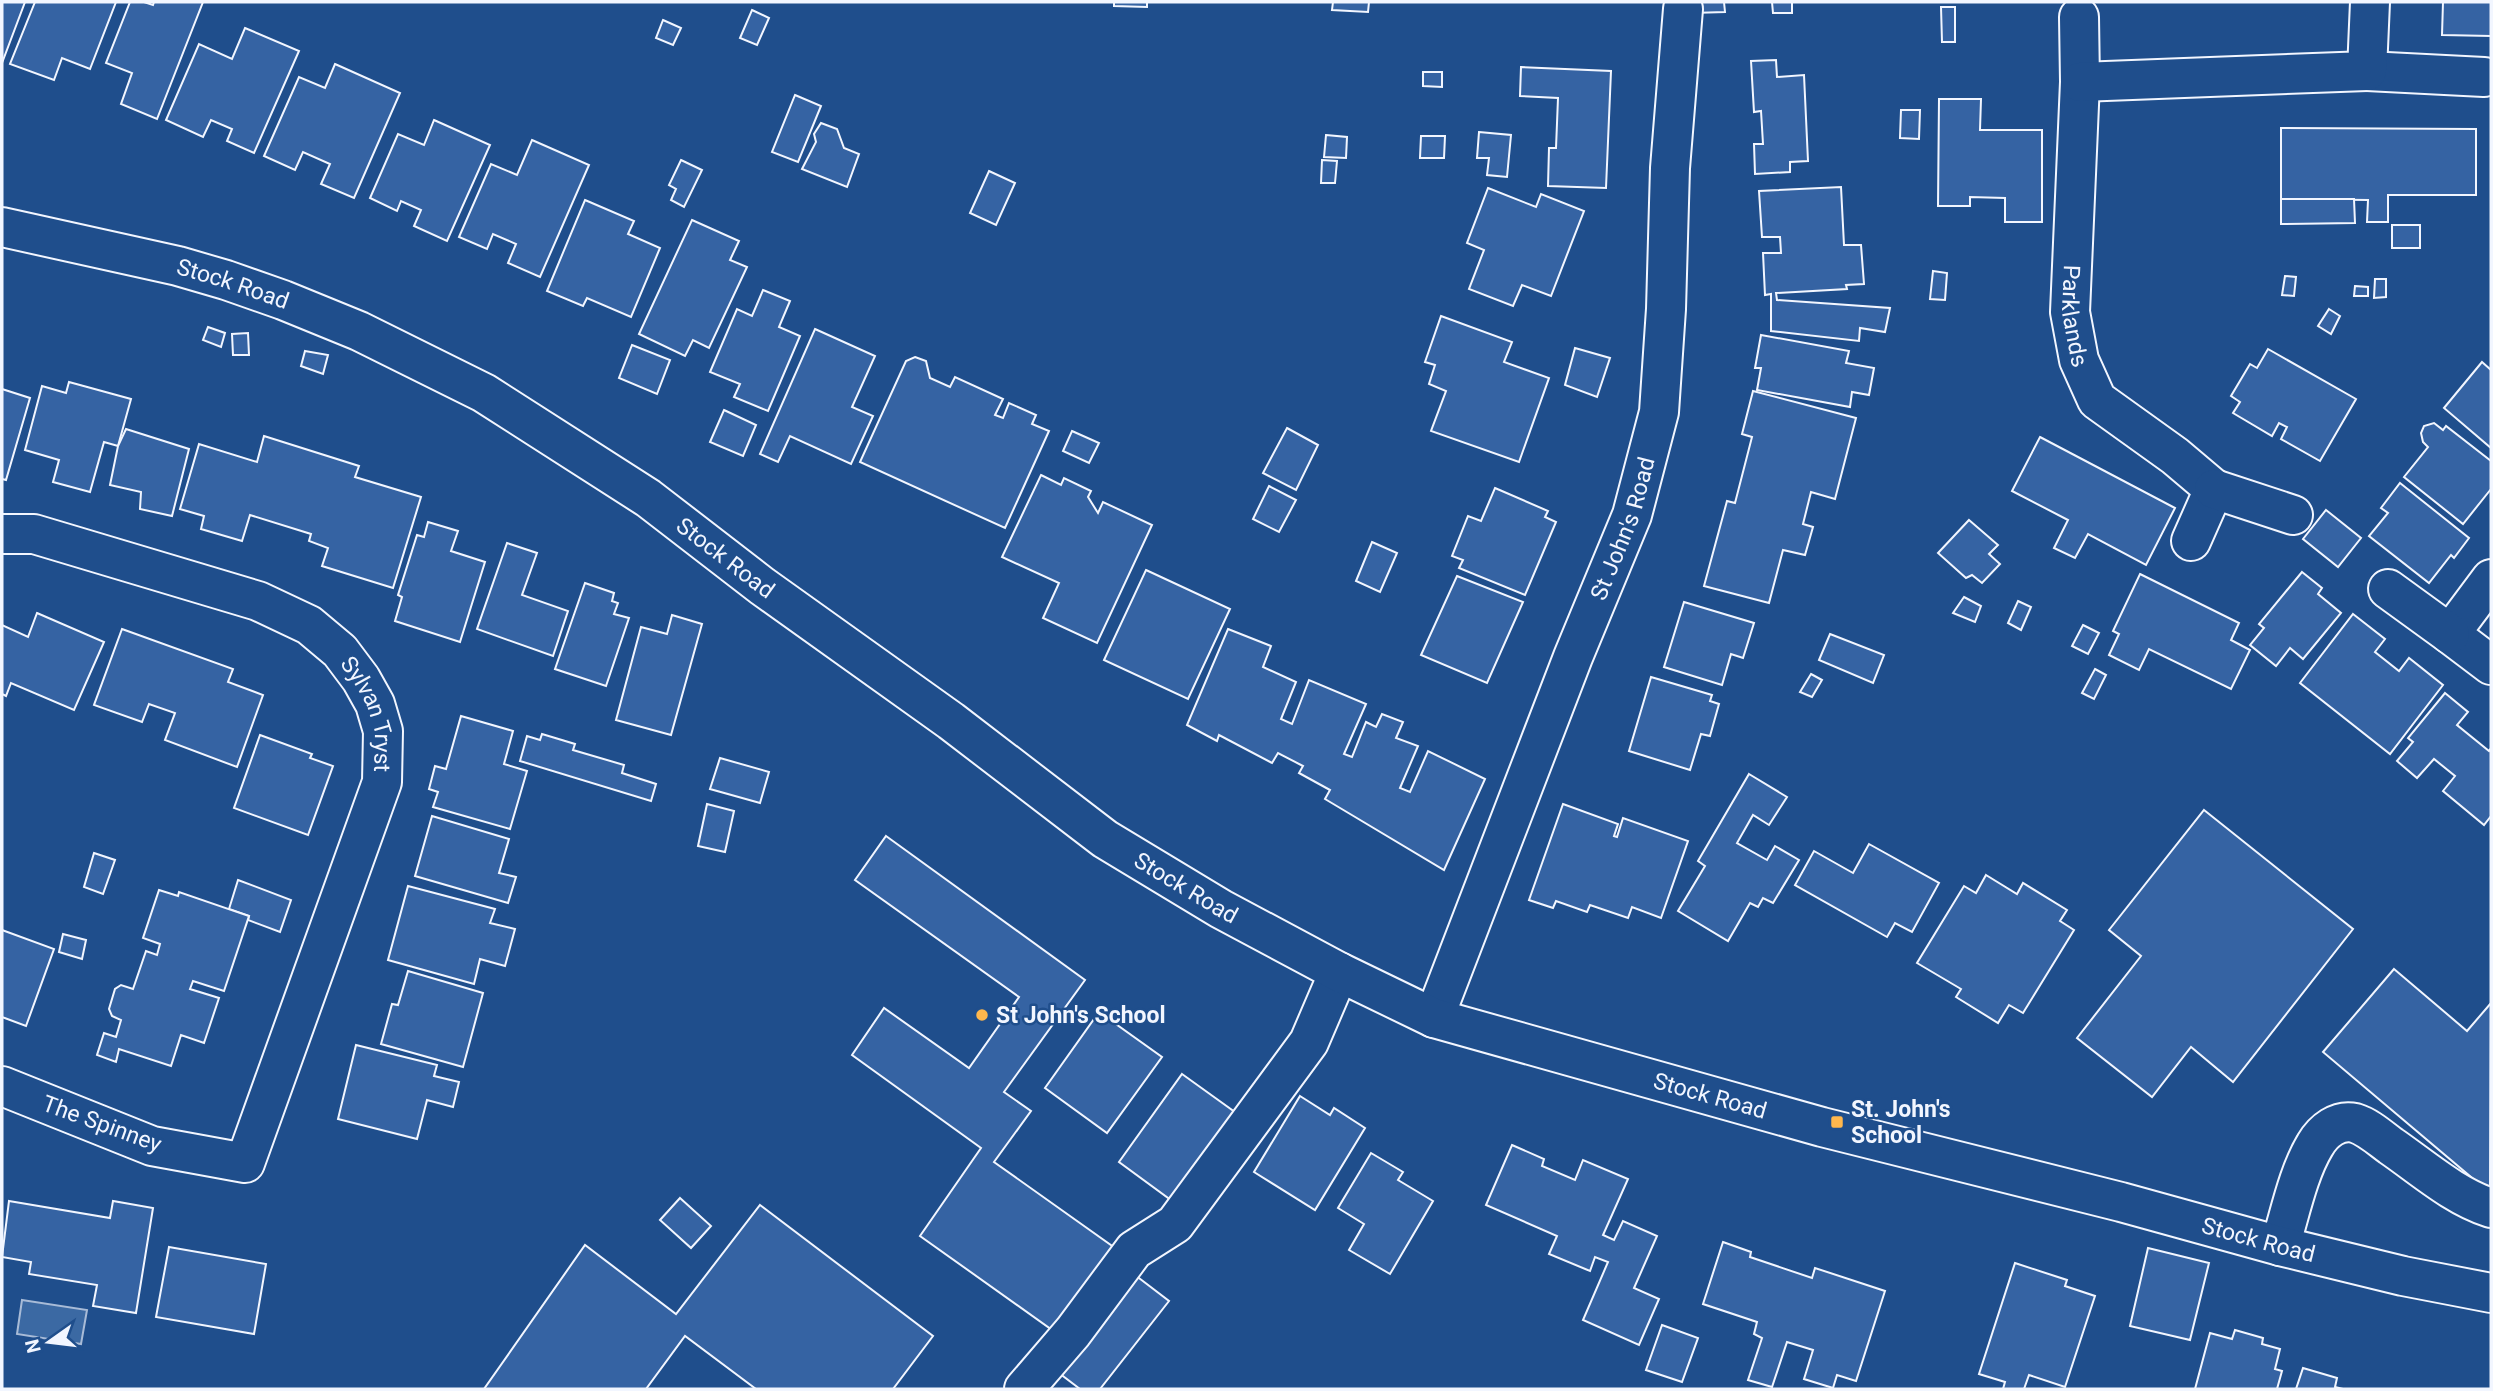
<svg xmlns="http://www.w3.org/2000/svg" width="2493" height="1391" viewBox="0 0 2493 1391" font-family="Roboto,sans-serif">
  <rect width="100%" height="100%" fill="#1f4e8c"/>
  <polygon fill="#3b69a3" stroke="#a8bbd7" stroke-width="2" points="22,1300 87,1310 81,1344 17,1334"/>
  <g fill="#3563a3" stroke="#f2f6ff" stroke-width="2">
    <polygon points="2,2 25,2 2,63"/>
    <polygon points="35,2 116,2 90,69 62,58 54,80 10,64"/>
    <polygon points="130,2 144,2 153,5 154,2 203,2 157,119 121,104 132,73 106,63"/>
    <polygon points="1114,2 1147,2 1147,7 1114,6"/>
    <polygon points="1333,2 1369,2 1368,12 1332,10"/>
    <polygon points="1692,2 1724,2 1725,12 1692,13"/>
    <polygon points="1772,2 1792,2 1792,13 1773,13"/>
    <polygon points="2443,2 2491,2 2491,36 2442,35"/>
    <polygon points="1941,7 1955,7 1955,42 1942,42"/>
    <polygon points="752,10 769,18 757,45 740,38"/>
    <polygon points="663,20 681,28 673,45 656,38"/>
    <polygon points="245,28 299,51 254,153 227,141 232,129 211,120 203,137 166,120 199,44 232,59"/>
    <polygon points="1776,60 1777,77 1804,75 1808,161 1790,162 1790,172 1755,174 1754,144 1763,144 1761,111 1754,112 1751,61"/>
    <polygon points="335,64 400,93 354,198 321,184 330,164 303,152 295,170 264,156 299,77 325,88"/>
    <polygon points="1521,67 1611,71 1606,188 1548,186 1549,148 1556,148 1558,98 1520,96"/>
    <polygon points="1423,72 1442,72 1442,87 1423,86"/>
    <polygon points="795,95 821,106 798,162 772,152"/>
    <polygon points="1939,99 1981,99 1980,130 2042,130 2042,222 2005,222 2005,198 1970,197 1970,206 1938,206"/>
    <polygon points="1901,110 1920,110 1919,139 1900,138"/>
    <polygon points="434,120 490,145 447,241 414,226 421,210 401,201 397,211 370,198 398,134 424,145"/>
    <polygon points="821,123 837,129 844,148 859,154 847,187 802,169 816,142 814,134"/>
    <polygon points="2281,128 2476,129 2476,195 2388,195 2388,222 2367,222 2368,200 2281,199"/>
    <polygon points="1479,132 1511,135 1507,177 1487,175 1489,158 1477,158"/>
    <polygon points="1326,135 1347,137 1346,158 1324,157"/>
    <polygon points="1421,136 1445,136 1444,158 1420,158"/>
    <polygon points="532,140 589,165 540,277 508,263 516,244 493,234 487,249 459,237 491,164 517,175"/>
    <polygon points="681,160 702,170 684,207 671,200 676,189 669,185"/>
    <polygon points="1322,160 1337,161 1335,183 1321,183"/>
    <polygon points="989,171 1015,183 996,225 970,213"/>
    <polygon points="1841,187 1844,245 1861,245 1864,284 1846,285 1847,289 1776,293 1777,300 1890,308 1885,332 1860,328 1859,341 1771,331 1771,294 1765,295 1763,253 1781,253 1780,237 1762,237 1759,191"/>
    <polygon points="1488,188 1536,207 1541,194 1584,211 1551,296 1522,285 1513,306 1469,289 1484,250 1467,243"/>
    <polygon points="2281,199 2354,199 2355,223 2281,224"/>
    <polygon points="585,200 634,221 628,234 660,248 631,317 587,298 583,306 547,291"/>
    <polygon points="692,220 739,241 730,260 747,267 709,348 693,340 685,356 639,334"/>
    <rect x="2392" y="225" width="28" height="23"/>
    <polygon points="1933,271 1947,273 1945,300 1930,299"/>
    <polygon points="2285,276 2296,277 2294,296 2282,295"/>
    <polygon points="2375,279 2386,279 2386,297 2374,298"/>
    <polygon points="2355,286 2368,287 2368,296 2354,296"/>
    <polygon points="763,290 790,301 779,327 800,336 768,411 734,397 740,384 710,372 737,309 752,316"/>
    <polygon points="2329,309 2340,316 2331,334 2318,326"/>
    <polygon points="1441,316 1512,342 1504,362 1549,378 1519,462 1431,431 1446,391 1429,384 1435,365 1425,362"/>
    <polygon points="208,327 225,333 221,347 203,340"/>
    <polygon points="815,329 875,356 852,407 873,416 851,464 790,436 778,462 760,454"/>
    <polygon points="248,333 249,355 233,355 232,334"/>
    <polygon points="1761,335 1849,351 1846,363 1874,368 1869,395 1852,392 1850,407 1757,390 1761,368 1755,368"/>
    <polygon points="632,345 670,360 657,394 619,378"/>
    <polygon points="1575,348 1610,358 1597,397 1565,385"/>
    <polygon points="2268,349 2356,399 2320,461 2281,439 2287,427 2279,423 2272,436 2233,413 2240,402 2231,396 2250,364 2257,368"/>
    <polygon points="305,351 328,355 323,374 301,366"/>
    <polygon points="915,357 926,361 930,378 950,387 955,377 1003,399 995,415 1003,418 1009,403 1036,415 1032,424 1049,431 1005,528 860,462 906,361"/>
    <polygon points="2482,362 2491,370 2491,448 2444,408"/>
    <polygon points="69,382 131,399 118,446 104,442 90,492 53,482 59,460 25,450 42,386 66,393"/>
    <polygon points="2,389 30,398 6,480 2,479"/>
    <polygon points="1753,391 1856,418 1835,499 1811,492 1803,524 1813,527 1805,555 1783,550 1769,603 1704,586 1727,501 1735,503 1752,437 1742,434"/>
    <polygon points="724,410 756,425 743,456 710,442"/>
    <polygon points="2434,423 2443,430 2446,426 2491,461 2491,489 2463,524 2404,477 2428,447 2423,442 2421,433 2424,426"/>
    <polygon points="1287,428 1318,445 1296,490 1263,473"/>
    <polygon points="126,429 189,449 172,516 140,509 141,492 110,485 118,446"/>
    <polygon points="1072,431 1099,443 1089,463 1063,451"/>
    <polygon points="264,436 359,466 355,477 421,497 393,588 322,566 328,548 309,541 311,534 250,515 242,541 201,529 204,516 180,509 199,444 257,462"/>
    <polygon points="2040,437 2175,508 2146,565 2088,534 2075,558 2054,548 2068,520 2012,491"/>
    <polygon points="1041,475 1061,485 1064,478 1091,491 1088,497 1098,513 1103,502 1152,525 1097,643 1043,618 1059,583 1002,557"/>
    <polygon points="2400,483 2469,538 2454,558 2451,555 2429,583 2369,536 2388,513 2381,508"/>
    <polygon points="1269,486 1296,500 1279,532 1253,519"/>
    <polygon points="1495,488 1548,511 1545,517 1556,522 1525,595 1459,568 1463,560 1452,556 1468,516 1481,521"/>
    <polygon points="2326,510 2361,538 2338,567 2303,539"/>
    <polygon points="1969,520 1998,545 1989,554 2000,564 1982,583 1972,575 1966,578 1938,553"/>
    <polygon points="428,522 458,531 451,551 485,562 460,642 395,621 402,597 398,595 417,535 424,537"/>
    <polygon points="1372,542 1397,553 1380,592 1356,581"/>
    <polygon points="507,543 537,553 522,595 568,611 553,656 477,629"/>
    <polygon points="1146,570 1230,609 1188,699 1104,660"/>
    <polygon points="2302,572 2322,588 2318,594 2341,613 2303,659 2290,648 2276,666 2250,645 2264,628 2259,624"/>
    <polygon points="2140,574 2239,623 2231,640 2250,650 2231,689 2149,649 2139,670 2109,655 2119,634 2113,631"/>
    <polygon points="1457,576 1523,602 1487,683 1421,655"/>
    <polygon points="585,583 614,593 612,601 618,603 614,614 629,618 606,686 555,669"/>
    <polygon points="1964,597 1981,606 1975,622 1953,613"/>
    <polygon points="2018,601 2031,607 2021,630 2008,623"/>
    <polygon points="1684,602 1754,623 1743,658 1731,654 1722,685 1664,667"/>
    <polygon points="37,613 104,642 74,710 11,683 6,696 2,694 2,625 28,637"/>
    <polygon points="2353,614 2385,639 2375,652 2399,671 2409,658 2443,685 2390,754 2300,683"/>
    <polygon points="672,615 702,624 671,735 616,720 641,627 667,634"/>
    <polygon points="2083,625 2099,633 2088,654 2072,646"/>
    <polygon points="122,629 233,669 228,682 263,695 237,767 165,740 175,713 149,704 142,722 94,705"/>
    <polygon points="1228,629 1271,646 1263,667 1296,682 1281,719 1292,724 1309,680 1366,704 1344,754 1352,757 1366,722 1376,727 1382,714 1403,722 1396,738 1418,746 1400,788 1410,792 1428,751 1485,779 1444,870 1325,799 1330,790 1299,773 1303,766 1278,753 1272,763 1219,735 1217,741 1187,725"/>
    <polygon points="1830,634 1884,655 1873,683 1819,660"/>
    <polygon points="2095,669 2106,675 2094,699 2082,693"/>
    <polygon points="1811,674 1822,680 1812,697 1800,692"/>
    <polygon points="1651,677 1712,695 1710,701 1719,704 1710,736 1701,734 1690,770 1629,751"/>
    <polygon points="2445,693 2468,712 2457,725 2489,751 2491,748 2491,816 2484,825 2443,791 2455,776 2434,759 2417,778 2397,761 2413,742 2408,738"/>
    <polygon points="461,716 513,731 504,764 527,771 510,829 433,807 438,792 429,789 435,766 446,769"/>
    <polygon points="542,734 575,744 573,750 624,765 622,773 656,784 651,801 520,761 527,736 540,740"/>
    <polygon points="260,735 312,754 310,758 333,766 308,835 234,808"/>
    <polygon points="720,758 769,772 760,803 710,789"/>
    <polygon points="1749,774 1787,797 1769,825 1753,815 1737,843 1767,860 1775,846 1799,860 1773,903 1763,898 1758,907 1750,903 1728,941 1678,911 1705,866 1698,861"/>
    <polygon points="707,804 734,811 725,852 698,846"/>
    <polygon points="1563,804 1618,824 1614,836 1617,837 1623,818 1688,841 1661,918 1632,907 1628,918 1590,905 1587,912 1556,901 1553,908 1529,900"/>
    <polygon points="2204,810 2353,929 2233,1082 2191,1047 2152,1097 2077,1038 2141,956 2109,930"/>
    <polygon points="432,816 509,839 499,873 516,877 508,903 415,876"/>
    <polygon points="886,836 1085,980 1004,1092 1031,1111 994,1162 1115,1248 1055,1332 920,1236 981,1148 852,1055 884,1008 969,1068 1019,997 855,880"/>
    <polygon points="1869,844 1939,883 1912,932 1895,923 1887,937 1795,885 1814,851 1853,873"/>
    <polygon points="94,853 115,860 103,894 84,887"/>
    <polygon points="1986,875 2017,894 2023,883 2067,910 2060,921 2074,930 2023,1013 2009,1005 1998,1023 1956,997 1961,989 1917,963 1964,886 1976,893"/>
    <polygon points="238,880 291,900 280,932 248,920 249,916 229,909"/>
    <polygon points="408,886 495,909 490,923 515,929 505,966 480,959 474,984 388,960"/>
    <polygon points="159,890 178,896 179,892 249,916 224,991 193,981 190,989 219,998 204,1043 181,1035 171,1066 119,1049 116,1062 97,1055 104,1033 116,1037 121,1020 112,1016 109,1009 115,989 121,985 133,989 146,951 157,955 160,944 143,938"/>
    <polygon points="2,930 54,949 26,1026 2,1017"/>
    <polygon points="63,934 86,940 82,959 59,952"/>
    <polygon points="2394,969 2467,1031 2491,1003 2490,1193 2323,1052"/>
    <polygon points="408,971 483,993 463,1067 381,1044 392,1004 398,1005"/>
    <polygon points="1099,1012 1162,1057 1107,1133 1045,1088"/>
    <polygon points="356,1045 437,1065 434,1076 459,1082 453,1107 427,1100 417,1139 338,1119"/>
    <polygon points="1182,1074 1239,1115 1175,1203 1119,1162"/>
    <polygon points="1300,1096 1330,1115 1334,1108 1365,1128 1315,1210 1254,1172"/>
    <polygon points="1512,1145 1544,1159 1542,1166 1575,1180 1583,1160 1628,1179 1603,1235 1614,1240 1623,1221 1657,1236 1634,1288 1659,1299 1639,1345 1583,1320 1608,1262 1595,1257 1590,1271 1549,1254 1557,1236 1486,1205"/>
    <polygon points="1371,1153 1403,1172 1398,1180 1433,1201 1390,1274 1349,1250 1364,1224 1338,1208"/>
    <polygon points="680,1198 711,1226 691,1248 660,1220"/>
    <polygon points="9,1201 110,1218 113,1201 153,1208 136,1313 93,1306 97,1285 29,1274 31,1262 2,1257"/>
    <polygon points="760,1205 933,1336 893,1389 756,1389 685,1336 646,1389 484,1389 585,1245 676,1314"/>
    <polygon points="1723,1242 1751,1252 1750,1257 1812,1278 1815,1268 1885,1291 1856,1381 1837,1375 1833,1388 1804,1379 1813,1350 1787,1342 1772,1387 1748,1380 1762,1338 1754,1334 1757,1322 1703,1304"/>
    <polygon points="169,1247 266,1264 254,1334 156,1317"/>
    <polygon points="2148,1248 2209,1263 2190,1340 2130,1326"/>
    <polygon points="2015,1263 2067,1280 2065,1286 2095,1296 2065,1387 2029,1375 2024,1389 2003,1389 2005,1382 1979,1374"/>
    <polygon points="1135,1275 1169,1301 1100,1389 1080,1389 1059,1373"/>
    <polygon points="1662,1325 1698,1338 1682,1382 1646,1370"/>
    <polygon points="2235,1330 2263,1338 2262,1344 2280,1349 2275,1369 2282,1371 2277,1389 2195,1389 2210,1333 2232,1339"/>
    <polygon points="2303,1368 2337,1378 2335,1387 2343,1389 2296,1389"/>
  </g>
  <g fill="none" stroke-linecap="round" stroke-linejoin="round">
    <defs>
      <g id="minor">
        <path id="s1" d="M2079,17L2080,82L2070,312L2079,360L2097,400L2175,456L2214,489L2191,541"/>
        <polyline points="2367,71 2484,77"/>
        <polyline points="2080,82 2367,71 2370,2"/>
        <polyline points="2214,489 2293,515"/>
        <path id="s2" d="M2,534H34L258,601L309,625L340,651L361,679L375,704L383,731L382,782L245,1163L152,1146L2,1086"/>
        <polyline points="2491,579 2450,634 2491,665"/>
        <polyline points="2388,589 2450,634"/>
        <path id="s3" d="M1434,1018L1573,657L1632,515L1659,412L1666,309L1670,168L1683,9"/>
        <path d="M2280,1246C2290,1214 2298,1173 2315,1145C2323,1131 2338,1119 2355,1123C2368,1127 2380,1138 2391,1146C2423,1168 2454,1196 2491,1208"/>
        <polyline points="1024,1389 1073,1332 1134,1250 1175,1224 1309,1042 1339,972"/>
      </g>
      <g id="major">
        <path id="s4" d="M2,227L178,266L226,280L283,300L359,331L484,393L648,498L762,586L951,721L1105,839L1221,909L1339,972L1434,1018L1822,1127L2121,1202L2280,1246L2403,1276L2491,1293"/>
      </g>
    </defs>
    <use href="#minor" stroke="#f2f6ff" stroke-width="42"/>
    <use href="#major" stroke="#f2f6ff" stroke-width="42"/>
    <use href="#minor" stroke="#1f4e8c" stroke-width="38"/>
    <use href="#major" stroke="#1f4e8c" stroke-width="38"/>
  </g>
  <g fill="#ffb74d" stroke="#1f4e8c" stroke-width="2.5">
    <circle cx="982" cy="1015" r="7"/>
    <rect x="1830" y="1115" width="14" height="14" rx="3.5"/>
  </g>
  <g text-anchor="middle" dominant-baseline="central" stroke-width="5" stroke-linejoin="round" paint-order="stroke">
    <g font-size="23" fill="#f2f6ff" stroke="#1f4e8c">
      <text stroke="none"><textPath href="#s4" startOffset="238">Stock Road</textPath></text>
      <text stroke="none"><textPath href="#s1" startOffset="299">Parklands</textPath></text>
      <text stroke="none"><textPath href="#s3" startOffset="525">St John's Road</textPath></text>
      <text stroke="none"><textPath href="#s4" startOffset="805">Stock Road</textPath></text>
      <text stroke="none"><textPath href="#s2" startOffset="434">Sylvan Tryst</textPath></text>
      <text stroke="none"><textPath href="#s4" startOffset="1372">Stock Road</textPath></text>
      <text stroke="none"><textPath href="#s4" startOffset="1939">Stock Road</textPath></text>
      <text transform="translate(102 1124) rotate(20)">The Spinney</text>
      <text stroke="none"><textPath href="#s4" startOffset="2506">Stock Road</textPath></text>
    </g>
    <g font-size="23" font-weight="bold" fill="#f2f6ff" stroke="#1f4e8c" text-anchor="start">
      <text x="996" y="1015">St John's School</text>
      <text x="1851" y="1109">St. John's<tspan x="1851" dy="26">School</tspan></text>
    </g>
  </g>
  <rect width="2493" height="1391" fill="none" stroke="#f2f6ff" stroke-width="7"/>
  <g transform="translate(49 1342) rotate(256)" stroke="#1f4e8c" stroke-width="5" paint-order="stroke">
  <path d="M0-5L12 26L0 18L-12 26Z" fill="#f2f6ff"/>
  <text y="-10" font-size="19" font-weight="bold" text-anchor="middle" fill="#f2f6ff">N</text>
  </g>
</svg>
